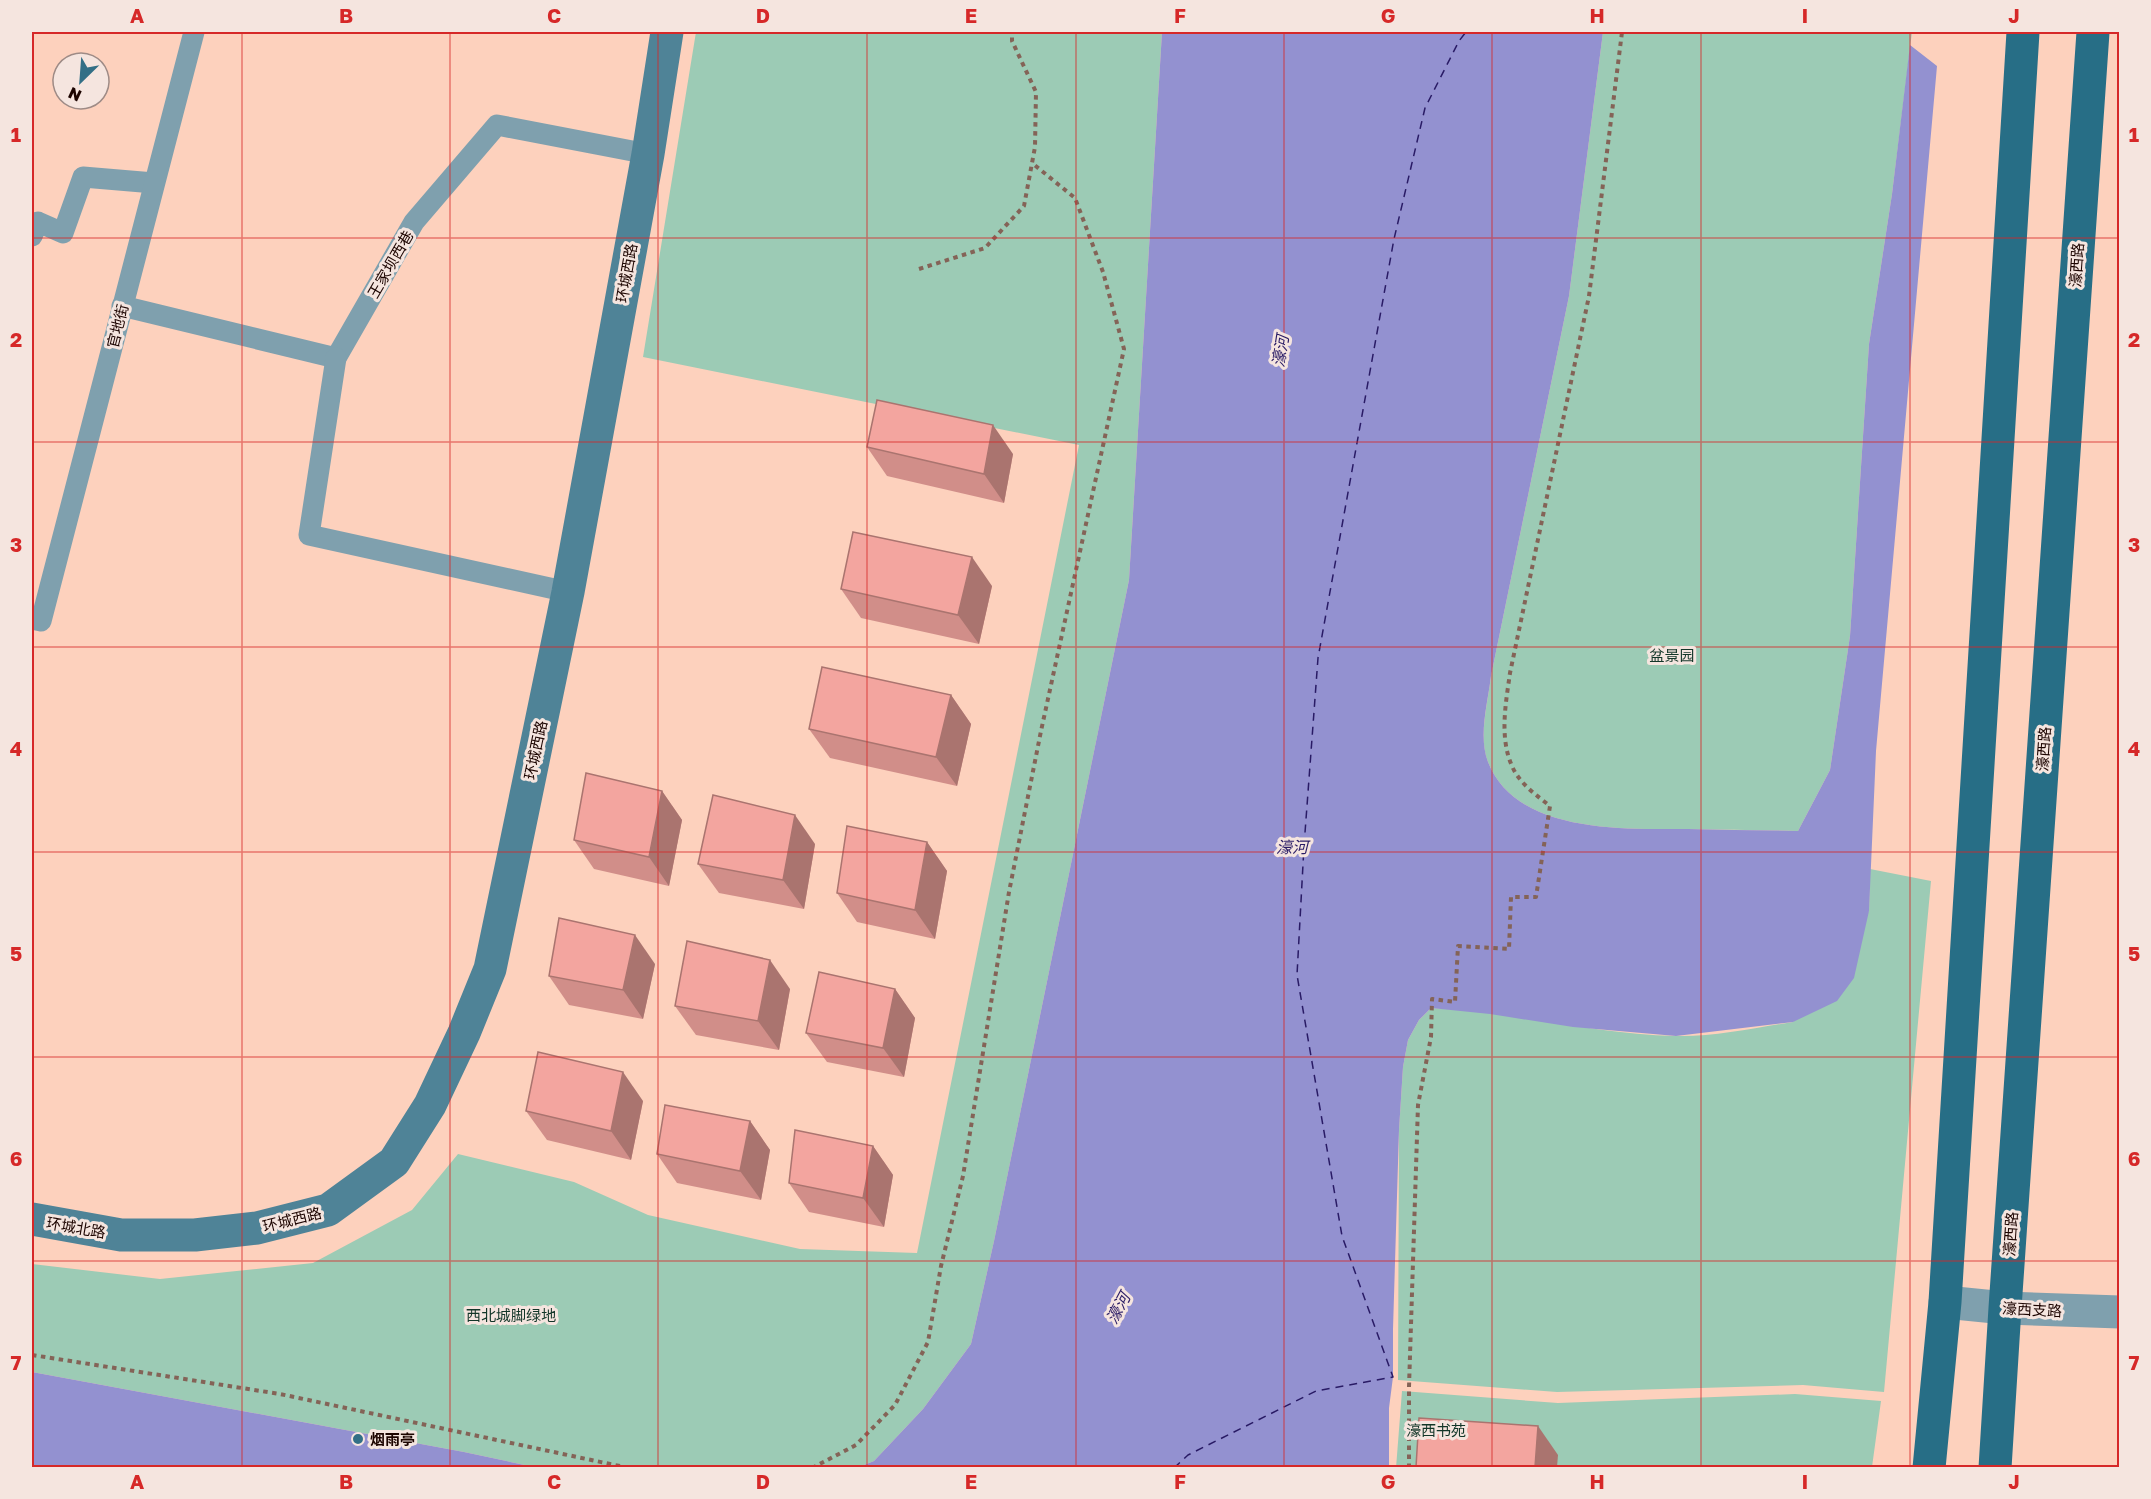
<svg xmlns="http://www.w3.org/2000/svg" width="2151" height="1499" viewBox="0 0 2151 1499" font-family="'Golos Text','Noto Sans SC',sans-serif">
  <rect width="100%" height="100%" fill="#fdd1bd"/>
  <g fill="#9ccbb5">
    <polygon points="696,32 1162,32 1129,580 994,1241 971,1344 923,1409 874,1461 859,1467 534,1467 464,1452 32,1372 32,1264 160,1279 313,1263 412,1210 458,1154 574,1182 648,1215 800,1249 917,1253 1079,445 643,357"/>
    <path d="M1603,32H1912L1892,194L1869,344L1850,636L1830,770L1798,831C1762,830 1725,830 1688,829C1625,829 1516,834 1488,762C1478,737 1488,702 1491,676L1569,296Z"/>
    <path d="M1870,869L1931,881L1884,1392L1803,1385L1557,1392L1398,1380L1399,1130L1403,1067L1408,1040L1419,1020L1431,1008C1512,1011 1593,1034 1675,1036C1714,1037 1754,1028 1793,1022L1869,911Z"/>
    <polygon points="1402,1391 1558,1403 1795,1394 1881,1401 1872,1467 1396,1468"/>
  </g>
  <g fill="#9391d0">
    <path d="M1162,32H1603L1569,296L1491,676C1488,702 1478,736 1488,762C1516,834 1625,829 1688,829C1725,830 1761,830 1798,831L1830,770L1850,636L1869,344L1892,194L1910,45L1937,66L1876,751L1869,911L1854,978L1837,1001L1793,1022L1676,1036L1573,1027L1490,1014L1431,1008L1419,1020L1408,1040L1403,1067L1399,1130L1393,1329V1377L1389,1408V1467H859L874,1461L923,1409L971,1344L994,1241L1129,580Z"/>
    <polygon points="32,1372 464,1452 534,1467 32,1467"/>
  </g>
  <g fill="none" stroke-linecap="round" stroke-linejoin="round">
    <polyline stroke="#291b65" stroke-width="1.5" stroke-dasharray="8 6" stroke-linecap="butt" points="1174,1468 1188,1455 1316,1391 1393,1377 1342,1236 1297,975 1304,846 1318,658 1394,239 1425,108 1459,41 1466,32"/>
    <g stroke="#846357" stroke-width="4" stroke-dasharray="4.5 4.5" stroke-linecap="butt">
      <polyline points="919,269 985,248 1024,206 1035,147 1036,92 1012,41 1012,32"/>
      <polyline points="32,1355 280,1394 629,1468"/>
      <polyline points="812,1468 856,1445 895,1405 928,1342 941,1266 963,1176 1009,892 1041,731 1124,349 1103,272 1075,198 1032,163"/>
      <path d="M1409,1468V1387L1418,1105L1431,1037L1432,999L1455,1002L1458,946L1509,949L1511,897H1536L1550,806C1536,795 1519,783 1512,766C1499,737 1506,702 1510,673L1589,296L1622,32"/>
    </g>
    <g stroke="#7fa0ae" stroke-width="21">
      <polyline points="32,236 38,222 63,233 83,177 154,183"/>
      <polyline points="122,306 336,358 414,222 497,125 648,154"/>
      <polyline points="336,358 309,535 568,592"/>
      <polyline points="32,619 41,621 194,32"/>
    </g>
    <polyline stroke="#7fa0ae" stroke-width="33" points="1945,1302 2005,1308 2120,1312"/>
    <polyline stroke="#4f8397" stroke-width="33" points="32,1219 121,1235 195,1235 257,1228 328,1210 394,1162 430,1105 464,1033 490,969 568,592 648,154 667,32"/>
    <g stroke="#276e86" stroke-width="33">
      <polyline points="1929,1468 1945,1302 2023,32"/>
      <polyline points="1995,1468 2005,1308 2093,32"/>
    </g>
  </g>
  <g fill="#d18e89">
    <polygon points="867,447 1013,454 1004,503 887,476"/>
    <polygon points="992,586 979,644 861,618 841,589"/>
    <polygon points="951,695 971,724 957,786 830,758 809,729"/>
    <polygon points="662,791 682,820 669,886 594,869 574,840"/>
    <polygon points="927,842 947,871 935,939 857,922 837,893"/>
    <polygon points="815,844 804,909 719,893 698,864"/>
    <polygon points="655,964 643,1019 569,1005 549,976"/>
    <polygon points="790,989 779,1050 696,1035 675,1006"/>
    <polygon points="895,989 915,1018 904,1077 827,1062 806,1033"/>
    <polygon points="643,1101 631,1160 547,1140 526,1111"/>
    <polygon points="750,1121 770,1150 761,1200 677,1183 657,1154"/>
    <polygon points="873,1146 893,1175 884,1227 809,1212 789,1183"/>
  </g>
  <g fill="#aa746f">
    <polygon points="993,425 1013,454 1004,503 984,474"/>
    <polygon points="972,557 992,586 979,644 958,615"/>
    <polygon points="951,695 971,724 957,786 936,757"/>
    <polygon points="662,791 682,820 669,886 649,857"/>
    <polygon points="795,815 815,844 804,909 783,880"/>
    <polygon points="927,842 947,871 935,939 915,910"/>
    <polygon points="635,935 655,964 643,1019 623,990"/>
    <polygon points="770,960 790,989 779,1050 758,1021"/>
    <polygon points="895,989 915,1018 904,1077 883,1048"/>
    <polygon points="623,1072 643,1101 631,1160 611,1131"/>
    <polygon points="750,1121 770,1150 761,1200 740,1171"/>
    <polygon points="873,1146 893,1175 884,1227 863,1198"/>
    <polygon points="1538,1426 1558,1455 1557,1467 1535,1467"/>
  </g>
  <g fill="#f3a59f" stroke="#aa746f" stroke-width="1.5">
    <polygon points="877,400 993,425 984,474 867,447"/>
    <polygon points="853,532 972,557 958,615 841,589"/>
    <polygon points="822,667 951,695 936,757 809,729"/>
    <polygon points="586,773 662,791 649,857 574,840"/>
    <polygon points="713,795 795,815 783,880 698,864"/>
    <polygon points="847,826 927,842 915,910 837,893"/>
    <polygon points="559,918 635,935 623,990 549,976"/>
    <polygon points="687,941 770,960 758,1021 675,1006"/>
    <polygon points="819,972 895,989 883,1048 806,1033"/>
    <polygon points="538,1052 623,1072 611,1131 526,1111"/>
    <polygon points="665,1105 750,1121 740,1171 657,1154"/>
    <polygon points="795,1130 873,1146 863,1198 789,1183"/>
    <polygon points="1419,1418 1538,1426 1535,1467 1416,1467"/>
  </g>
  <path fill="none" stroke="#d62828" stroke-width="1.5" stroke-opacity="0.55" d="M242,32V1468M450,32V1468M658,32V1468M867,32V1468M1076,32V1468M1284,32V1468M1492,32V1468M1701,32V1468M1910,32V1468M32,238H2120M32,442H2120M32,647H2120M32,852H2120M32,1057H2120M32,1261H2120"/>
  <circle fill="#326f86" stroke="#f5e5df" stroke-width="2" cx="358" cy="1439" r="6"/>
  <g text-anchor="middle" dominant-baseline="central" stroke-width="6" stroke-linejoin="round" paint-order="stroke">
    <g font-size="15" fill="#1c0400" stroke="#f5e5df">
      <text transform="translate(390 264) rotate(-60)">王家坝西巷</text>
      <text transform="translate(2076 265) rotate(-86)">濠西路</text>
      <text transform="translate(626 273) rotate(-80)">环城西路</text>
      <text transform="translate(117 326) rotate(-76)">官地街</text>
      <text transform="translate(2043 749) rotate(-86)">濠西路</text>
      <text transform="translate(535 750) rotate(-78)">环城西路</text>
      <text transform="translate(292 1219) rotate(-14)">环城西路</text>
      <text transform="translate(76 1227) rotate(10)">环城北路</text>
      <text transform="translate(2010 1234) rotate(-86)">濠西路</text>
      <text transform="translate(2032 1309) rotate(3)">濠西支路</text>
    </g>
    <g font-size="15" fill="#123628" stroke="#f5e5df">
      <text x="1672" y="655">盆景园</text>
      <text x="511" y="1315">西北城脚绿地</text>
      <text x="1436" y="1430">濠西书苑</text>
    </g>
    <g font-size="15" font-weight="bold" fill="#1c0400" stroke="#f5e5df" text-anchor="start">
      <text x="370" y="1439">烟雨亭</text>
    </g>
    <g font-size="16" font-style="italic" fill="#291b65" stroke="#f5e5df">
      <text transform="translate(1280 351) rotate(-81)">濠河</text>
      <text x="1292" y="847">濠河</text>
      <text transform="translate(1118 1308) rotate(-62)">濠河</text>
    </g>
  </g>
  <rect width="2151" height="1499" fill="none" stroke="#f5e5df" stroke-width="66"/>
  <g transform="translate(81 81) rotate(205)"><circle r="28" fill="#f5e5df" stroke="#9e8b86" stroke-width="1.5"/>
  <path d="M0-4.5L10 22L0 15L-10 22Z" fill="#326f86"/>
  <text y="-9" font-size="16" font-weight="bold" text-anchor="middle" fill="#1c0400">N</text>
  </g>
  <rect x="33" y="33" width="2085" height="1433" fill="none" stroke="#d62828" stroke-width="2"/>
  <g font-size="20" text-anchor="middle" font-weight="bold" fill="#d62828">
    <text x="137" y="23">A</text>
    <text x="346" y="23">B</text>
    <text x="554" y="23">C</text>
    <text x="763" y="23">D</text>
    <text x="971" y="23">E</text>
    <text x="1180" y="23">F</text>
    <text x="1388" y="23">G</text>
    <text x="1597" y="23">H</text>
    <text x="1805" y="23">I</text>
    <text x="2014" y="23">J</text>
    <text x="16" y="142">1</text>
    <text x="2134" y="142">1</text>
    <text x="16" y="347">2</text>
    <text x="2134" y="347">2</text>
    <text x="16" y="552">3</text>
    <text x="2134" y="552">3</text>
    <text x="16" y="756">4</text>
    <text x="2134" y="756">4</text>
    <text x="16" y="961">5</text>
    <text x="2134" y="961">5</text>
    <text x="16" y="1166">6</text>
    <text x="2134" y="1166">6</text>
    <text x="16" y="1370">7</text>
    <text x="2134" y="1370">7</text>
    <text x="137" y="1489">A</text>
    <text x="346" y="1489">B</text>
    <text x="554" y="1489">C</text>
    <text x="763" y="1489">D</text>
    <text x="971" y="1489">E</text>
    <text x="1180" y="1489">F</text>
    <text x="1388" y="1489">G</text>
    <text x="1597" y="1489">H</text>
    <text x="1805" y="1489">I</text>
    <text x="2014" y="1489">J</text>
  </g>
</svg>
